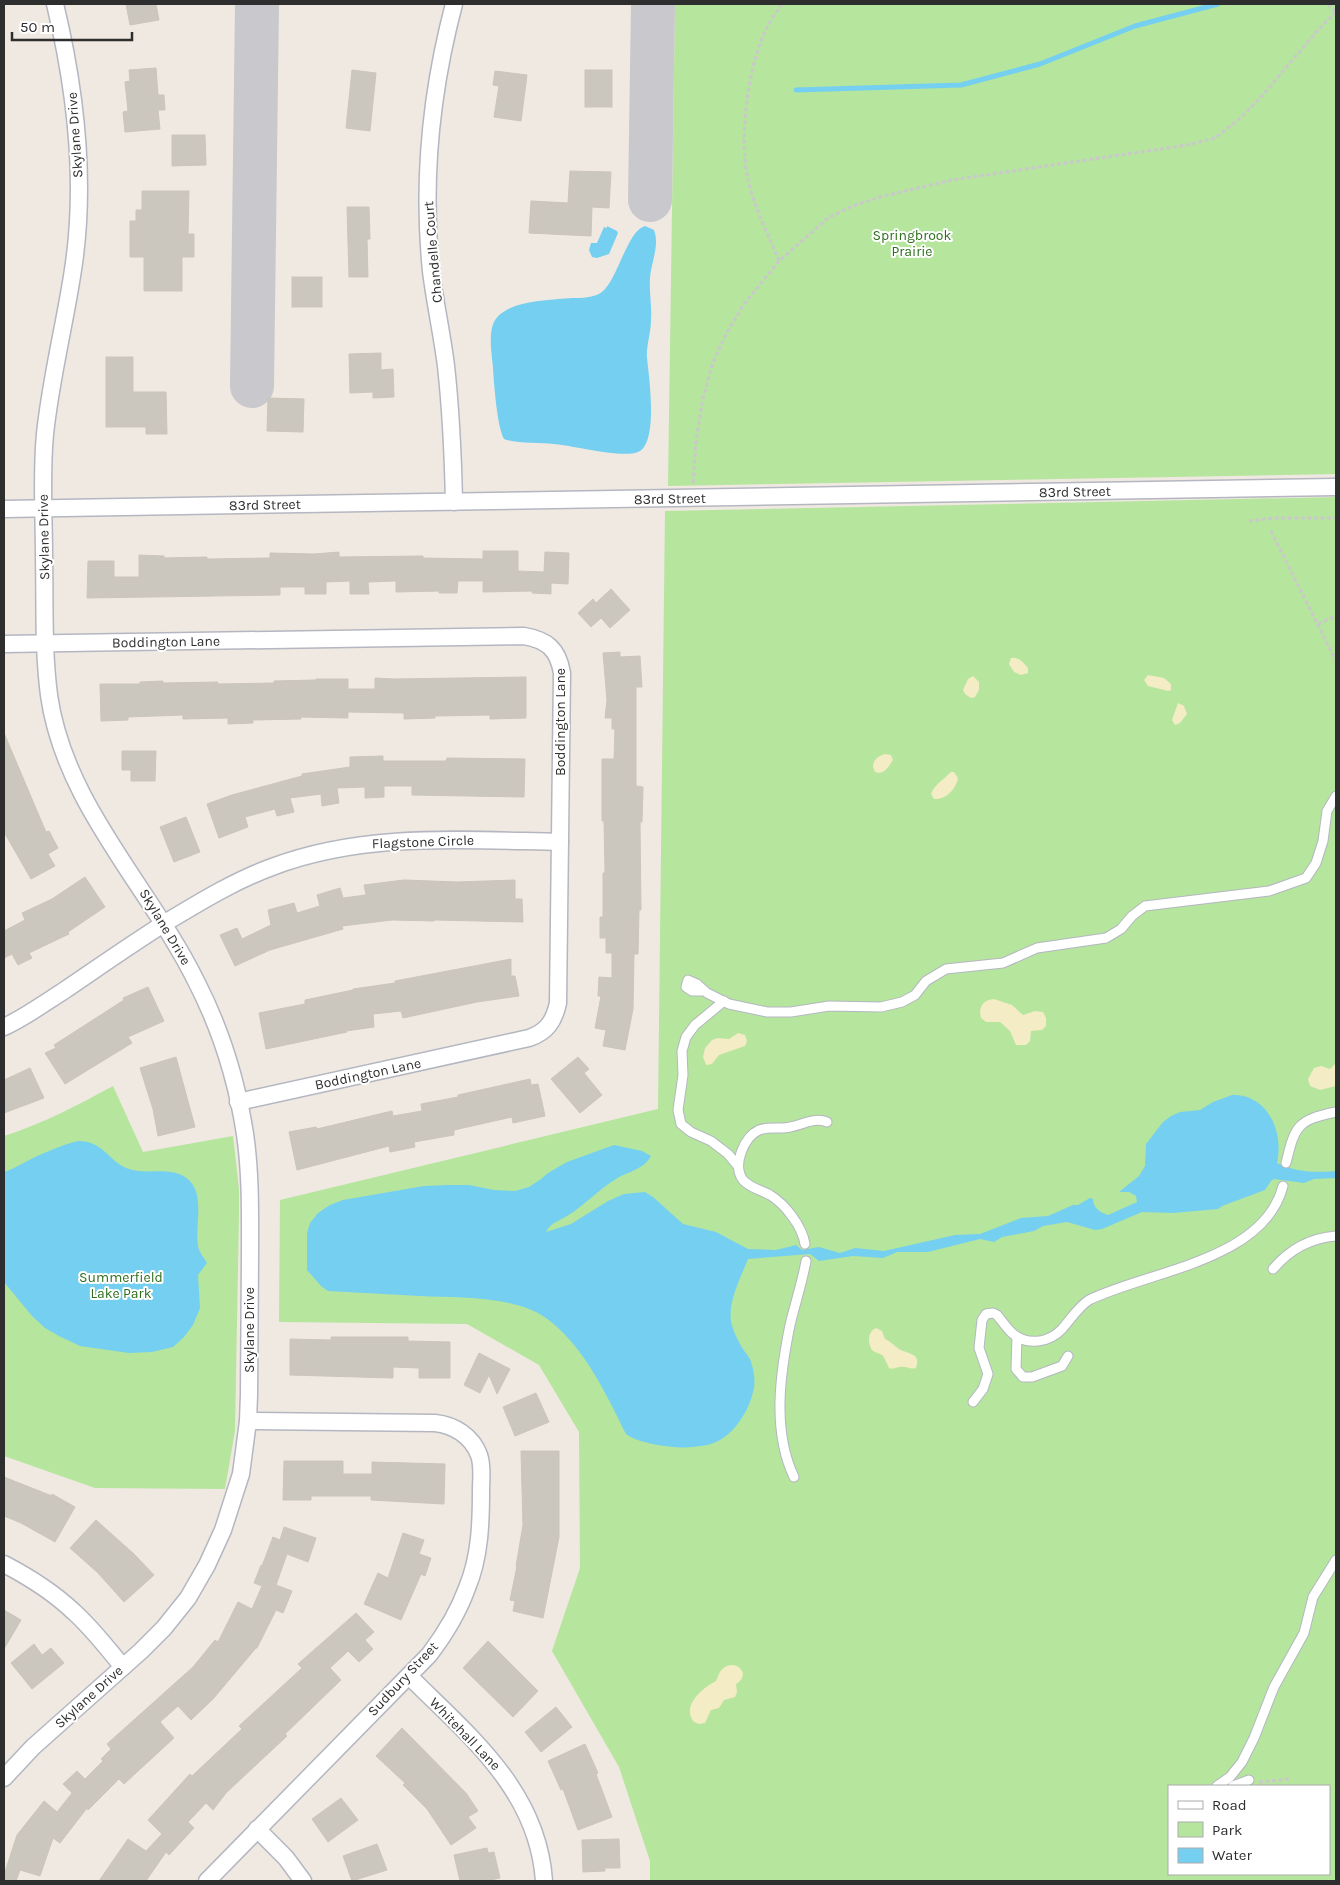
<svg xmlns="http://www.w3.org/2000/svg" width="1340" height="1885" viewBox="0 0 1340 1885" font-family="Karla,sans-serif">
  <rect width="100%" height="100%" fill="#efe9e1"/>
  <g fill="#b6e59e" fill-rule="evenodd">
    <polygon points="675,4 1336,4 1336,474 668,486"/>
    <path d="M1336,497V1881H650V1861L619,1767L552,1651L580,1568L579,1432L539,1365L467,1324L279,1322L280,1200L658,1109L665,511ZM1169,1786H1329V1874H1169Z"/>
    <path d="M113,1086L143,1152L233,1136L239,1189V1214L235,1431L225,1489L95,1488L4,1456V1136C42,1124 78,1105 113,1086Z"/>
  </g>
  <g fill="#f3ecc5">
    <path d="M1011,658C1019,657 1023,662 1028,668V673L1021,675L1014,672L1009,664Z"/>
    <polygon points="1148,675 1164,678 1171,684 1171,690 1168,691 1148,686 1144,680"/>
    <polygon points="973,676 979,682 979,690 975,697 971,698 965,694 963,690 968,679"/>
    <polygon points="1178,703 1184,706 1187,714 1180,723 1175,725 1172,720"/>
    <path d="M885,754L891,755L893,760C888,767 885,775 875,772L873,767C873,760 878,756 885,754Z"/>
    <path d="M951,772H954L958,778C956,789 946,800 934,799L931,794C934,785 944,779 951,772Z"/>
    <path d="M994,999L1012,1005L1023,1015L1035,1011L1043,1012L1046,1018V1026L1042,1030L1031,1031L1030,1041L1026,1045H1016L1010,1031L1000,1022H986L981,1018C978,1007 983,1000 994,999Z"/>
    <polygon points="738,1033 745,1035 747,1041 745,1046 719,1055 712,1064 706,1065 703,1057 705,1048 712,1040 718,1038 729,1039"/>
    <polygon points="1336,1063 1336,1086 1320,1090 1310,1086 1308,1079 1314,1068 1321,1066 1330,1069"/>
    <path d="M876,1328L882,1331L885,1339C892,1342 894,1346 899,1349C906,1354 922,1352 916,1368C910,1370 906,1366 901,1367C895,1367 894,1370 889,1368C887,1364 885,1359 883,1356C880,1353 875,1353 872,1350C867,1342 868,1331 876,1328Z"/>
    <path d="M734,1665C746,1669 745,1679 736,1684L737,1692L735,1697L724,1700L719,1708L711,1710L705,1723L699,1724L694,1722C681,1706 702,1688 716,1681C720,1671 722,1665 734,1665Z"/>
  </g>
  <g fill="#75cff0">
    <polygon points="607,226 617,231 618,233 609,254 597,258 592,257 589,250 591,243 597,243 604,227 607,228"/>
    <path d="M645,226L654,230C660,246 651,262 650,278C649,292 652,306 651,320C651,332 646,347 647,358C649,377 658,439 640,451C627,460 571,445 554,444C540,442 517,444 504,439C497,426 494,384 493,368C492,355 488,334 494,322C505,300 551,300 572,298C581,298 594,298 602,292C618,279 627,231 645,226Z"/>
    <path d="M1232,1095C1268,1094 1284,1132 1277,1163C1296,1172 1315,1173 1336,1171V1178L1314,1179L1304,1183L1274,1179L1271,1181L1265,1190L1222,1206L1218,1209L1173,1213L1142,1212L1102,1229L1095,1230L1067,1222L1043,1226L1034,1231L1002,1237L994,1242L980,1239L928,1252H897L883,1258L853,1256L819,1261L810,1254L748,1259C741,1277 728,1301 731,1321C733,1331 738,1341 743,1349C746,1354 750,1357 751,1362C754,1371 756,1383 753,1392C749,1410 735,1433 718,1441C711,1445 701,1446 693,1447C676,1449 639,1444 626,1434C606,1394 586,1350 550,1321C518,1295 459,1298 420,1296C389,1294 359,1293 328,1291L321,1286L307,1270V1233L310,1223L318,1213L330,1205L343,1200L424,1186L448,1185H469L494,1190L515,1191L529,1187L541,1179L548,1173L567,1162L614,1145L642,1151L651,1156C643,1170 629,1171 616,1179C599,1189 585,1205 567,1216C559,1221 550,1223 546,1232L571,1224L608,1201L624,1194L645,1192L653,1197L683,1224L716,1232L748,1249L776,1250L796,1245L802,1250L819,1247L840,1253L855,1248L884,1251L955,1235L980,1234L1021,1218L1048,1216L1073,1205H1078L1090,1198L1093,1199C1093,1208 1101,1213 1108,1215L1137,1202L1136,1196L1129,1192H1119L1139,1176L1145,1166L1146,1144L1163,1122L1171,1116L1180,1112L1200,1110L1213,1102Z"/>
    <path d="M78,1141C103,1141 107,1159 126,1168C143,1175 162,1168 179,1174C209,1186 194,1222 198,1246C199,1252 204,1258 207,1263L198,1275L200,1308L193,1325L184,1337L173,1347L152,1352L129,1353L80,1346L59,1336L45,1328L32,1316L4,1282V1172C14,1169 23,1163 33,1158C48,1151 62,1145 78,1141Z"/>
  </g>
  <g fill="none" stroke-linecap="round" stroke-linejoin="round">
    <polyline stroke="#75cff0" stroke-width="5" points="796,90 961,85 1040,64 1135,26 1218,4"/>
    <g stroke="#c9c8cc" stroke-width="44">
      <polyline points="650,200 653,4"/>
      <polyline points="252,386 257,4"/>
    </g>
  </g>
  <g fill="#cbc7bf" stroke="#cbc5ba">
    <polygon points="126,4 156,4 159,20 130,25"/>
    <polygon points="156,68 158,95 164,95 165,110 158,110 160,129 125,132 123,112 128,111 125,82 130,81 129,70"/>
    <polygon points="352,70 376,73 370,131 346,128"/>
    <rect x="585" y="70" width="27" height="37"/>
    <polygon points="495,71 527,75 521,121 494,117 499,86 493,85"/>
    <polygon points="172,135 205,135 206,165 172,166"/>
    <polygon points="570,171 611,172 609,208 592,207 591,236 529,233 531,201 568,203"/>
    <polygon points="142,191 189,191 188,234 194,234 194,257 182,257 182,291 144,291 144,257 130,257 130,221 136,221 136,210 142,210"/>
    <polygon points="347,207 369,207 370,239 367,239 368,277 349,277"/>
    <rect x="292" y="277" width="30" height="30"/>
    <polygon points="381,353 381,370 393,369 394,397 373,398 373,392 350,393 349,354"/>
    <polygon points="106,357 133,357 133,392 166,392 167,434 146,434 146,427 106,427"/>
    <polygon points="268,398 304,399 303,432 267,431"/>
    <polygon points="483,551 518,551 518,571 544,572 545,552 569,553 568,584 551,583 551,594 532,593 532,591 483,592 483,581 458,581 457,593 439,593 439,591 396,592 396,581 368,582 369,594 350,594 350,581 326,582 326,594 305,594 305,587 280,587 280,595 87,598 88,561 114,561 114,577 139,577 139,555 164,556 164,558 207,557 207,559 270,558 270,553 314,554 339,552 339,557 423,556 423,558 483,559"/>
    <polygon points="611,589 630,610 610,628 601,618 591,627 578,613 593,599 596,603"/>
    <polygon points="620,652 620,657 640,656 642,687 636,687 636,786 643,787 642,822 640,822 641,910 639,910 638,954 634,954 633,1009 625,1050 603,1046 606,1030 595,1028 601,996 598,996 599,977 612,978 612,953 606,953 606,938 600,938 600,917 603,917 603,873 605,873 604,821 602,821 602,759 614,759 615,729 612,729 612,718 605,718 607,700 603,653"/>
    <polygon points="526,677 526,718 490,719 490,715 435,716 435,718 404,719 404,713 348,712 348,718 301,717 301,719 253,720 253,723 228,724 228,718 183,719 183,715 128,717 128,720 101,721 100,684 140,684 140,682 163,681 163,683 218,682 217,684 274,683 274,681 316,680 316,679 348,679 348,689 375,689 375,678 394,679"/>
    <polygon points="4,733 46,832 49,831 58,848 48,854 55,866 31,879 4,832"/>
    <polygon points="122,751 156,751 155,781 131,781 131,770 122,770"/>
    <polygon points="383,756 383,761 446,761 447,758 525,759 524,797 412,795 412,786 384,786 384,797 365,798 365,787 337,788 339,803 322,806 321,794 290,798 294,812 277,816 275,809 245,817 248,827 219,838 207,804 232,795 302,776 302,774 350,767 350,757"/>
    <polygon points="186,817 200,852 174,862 160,827"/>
    <polygon points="85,877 105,907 68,932 69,934 29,953 32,958 18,965 12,954 4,958 4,931 25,920 22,913 52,899"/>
    <polygon points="404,880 457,882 515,880 515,899 522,899 523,922 434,920 434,921 392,920 342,926 343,929 270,950 235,966 220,935 237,928 242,939 271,925 268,910 294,903 297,913 320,906 317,895 340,888 343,898 366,895 364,885"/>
    <polygon points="511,959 511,976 515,976 519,996 477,1002 403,1018 401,1011 373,1014 374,1027 346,1031 347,1032 266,1049 259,1013 305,1004 305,1000 353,990 353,989 395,983 395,981"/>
    <polygon points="148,987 164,1021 128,1037 132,1043 65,1084 45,1053 56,1048 54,1045 124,1000 123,998"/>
    <polygon points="176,1057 195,1127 158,1136 153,1109 140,1068"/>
    <polygon points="578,1057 589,1069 584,1073 602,1095 580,1113 551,1079"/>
    <polygon points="30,1068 44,1098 4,1113 4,1080"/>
    <polygon points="530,1079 531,1085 538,1084 545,1116 513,1123 512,1117 454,1130 454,1135 414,1142 415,1147 390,1152 389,1146 297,1170 289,1132 316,1127 317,1129 392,1111 393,1116 422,1111 421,1104 458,1097 458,1095"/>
    <polygon points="331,1337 408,1337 408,1341 450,1342 450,1378 419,1378 419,1368 393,1367 393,1378 290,1375 290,1339 331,1340"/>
    <polygon points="479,1353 510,1369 497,1394 489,1375 480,1393 464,1385"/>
    <polygon points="536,1393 549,1422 515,1436 503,1407"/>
    <polygon points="521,1451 559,1451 559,1537 543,1618 513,1611 515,1601 510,1600 517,1566 516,1566 523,1525"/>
    <polygon points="284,1461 343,1461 343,1474 372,1474 372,1462 445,1464 444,1504 371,1500 371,1496 311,1496 311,1500 283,1500"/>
    <polygon points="4,1477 52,1496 52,1494 75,1507 55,1542 21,1523 4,1516"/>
    <polygon points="96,1520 134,1554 154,1575 124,1602 98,1573 70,1548"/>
    <polygon points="284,1527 316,1538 308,1562 287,1554 276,1585 292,1591 283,1613 276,1610 257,1648 256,1648 213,1699 191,1720 178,1706 160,1722 174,1738 124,1784 119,1779 88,1810 87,1808 60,1843 53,1838 40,1876 20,1870 16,1881 4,1881 4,1875 17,1835 44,1801 57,1812 72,1793 63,1784 77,1771 85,1779 103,1761 101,1759 111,1749 107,1744 193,1667 215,1640 218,1642 238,1602 252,1609 262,1586 254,1583 261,1565 262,1566 273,1537 280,1540"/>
    <polygon points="403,1533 424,1540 419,1554 431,1558 425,1576 421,1574 401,1620 364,1604 378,1573 388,1578"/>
    <polygon points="4,1610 21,1620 4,1649"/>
    <polygon points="356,1613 374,1632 365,1640 373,1649 359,1662 348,1651 330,1668 341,1680 285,1734 287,1736 226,1793 213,1810 206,1803 188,1822 194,1828 169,1855 166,1852 146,1881 99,1881 128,1839 146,1851 162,1834 148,1820 190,1774 192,1776 242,1729 239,1726 302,1668 298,1664"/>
    <polygon points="488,1641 538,1691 513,1717 463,1668"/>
    <polygon points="34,1644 42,1655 51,1648 64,1663 32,1689 11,1663"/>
    <polygon points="556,1707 572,1727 541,1752 525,1732"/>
    <polygon points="402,1728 466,1793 478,1811 468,1817 476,1828 451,1845 427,1809 403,1785 405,1783 376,1756"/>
    <polygon points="585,1744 598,1773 596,1774 612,1817 578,1830 563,1789 561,1790 548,1761"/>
    <polygon points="341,1798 358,1820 328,1842 312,1819"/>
    <polygon points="619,1839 620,1868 605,1868 605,1871 583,1872 582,1840"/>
    <polygon points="377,1844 387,1870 352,1881 343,1856"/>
    <polygon points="487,1848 488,1853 494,1852 500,1878 486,1881 460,1881 454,1855"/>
  </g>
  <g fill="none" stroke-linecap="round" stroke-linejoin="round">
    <defs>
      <g id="service">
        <polyline points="704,991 692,991 686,987 688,980 697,984 707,993 729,1004 767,1012 791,1012 829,1006 881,1007 902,1002 915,995 926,981 946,969 1003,963 1037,948 1106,938 1121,929 1132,916 1145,906 1269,891 1306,878 1316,863 1323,841 1327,811 1336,796"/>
        <polyline points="724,1001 695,1025 686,1037 682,1051 683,1075 678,1110 681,1124 691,1132 711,1141 728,1154 738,1166"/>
        <path d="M1286,1163C1295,1126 1297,1120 1336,1112"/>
        <path d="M805,1244C802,1226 785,1204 770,1195C761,1190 750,1188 743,1180C732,1165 744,1137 759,1130C767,1127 775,1128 782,1128C799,1128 811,1116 827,1122"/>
        <path d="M1273,1269C1289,1250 1311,1238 1336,1236"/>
        <polyline points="1017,1337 1016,1369 1023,1377 1032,1377 1062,1366 1068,1356"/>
        <path d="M973,1402L983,1389L988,1374L979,1348L982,1320L986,1314L993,1313L997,1315C1002,1321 1006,1327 1012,1333C1027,1346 1049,1343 1062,1329C1071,1319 1078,1307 1089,1300C1148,1271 1264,1261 1283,1186"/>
        <path d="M794,1477C772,1431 780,1374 790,1325C795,1304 802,1283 806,1261"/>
        <polyline points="1217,1786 1230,1777 1242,1762 1254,1738 1274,1687 1304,1633 1313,1597 1336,1560"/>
        <polyline points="1233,1786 1249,1780"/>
      </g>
      <g id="minor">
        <path d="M454,502C453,457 451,411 446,366C442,334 435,303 431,271C422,182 431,91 454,4"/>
        <polyline points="4,509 1336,487"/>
        <path d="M4,644L524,636C547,640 558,649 562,673L558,1003C554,1021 547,1032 529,1038L238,1102"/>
        <path d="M4,1027C24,1018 43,1004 62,992C96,969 130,945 165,923C200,902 234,881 272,867C364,832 463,840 560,842"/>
        <path d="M4,1564C29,1577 53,1592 74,1612C92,1628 107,1648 123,1667"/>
        <path d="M409,1676C468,1735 538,1790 544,1881"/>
        <path d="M4,1778L33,1747L141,1651L164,1628L188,1598L207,1565L223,1530L241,1474L248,1421L249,1395C249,1349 250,1303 250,1257C250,1216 251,1175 245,1134C237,1082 221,1030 197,983C150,887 64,804 49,695C43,649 45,603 44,557C44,516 41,475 45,434C51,376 66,320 74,263C86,177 75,87 55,4"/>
        <polyline points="257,1829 286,1858 303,1881"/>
        <path d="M207,1881L429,1655C445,1634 458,1613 467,1588C480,1557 481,1523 481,1490C481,1479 483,1466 479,1455C472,1436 454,1425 435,1423L248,1421"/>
      </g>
    </defs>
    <use href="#service" stroke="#b4b7c1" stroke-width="11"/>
    <use href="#minor" stroke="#b4b7c1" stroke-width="19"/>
    <g stroke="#c9c9c9" stroke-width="3" stroke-dasharray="4 2.5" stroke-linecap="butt">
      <polyline points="1328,4 1336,12"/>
      <path d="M779,261C768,234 754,207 748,179C739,144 747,78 760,44C765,29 773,16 782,4"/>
      <polyline points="693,483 696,440 703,398 713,362 727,332 744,304 779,261 828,218 850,207 880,197 952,180 1187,145 1215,138 1238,120 1262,96 1317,31 1336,12"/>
      <polyline points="1249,521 1273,518 1336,518"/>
      <polyline points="1271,531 1336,661"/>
      <polyline points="1318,624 1336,616"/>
      <polyline points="1259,1782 1290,1779"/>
    </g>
    <use href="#service" stroke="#fff" stroke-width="9"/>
    <use href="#minor" stroke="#fff" stroke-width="16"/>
  </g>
  <g text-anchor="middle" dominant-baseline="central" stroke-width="4" stroke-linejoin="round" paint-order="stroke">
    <g font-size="14" fill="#2e2e2e" stroke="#fff">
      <text transform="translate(75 135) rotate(-94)">Skylane Drive</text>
      <text transform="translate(433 252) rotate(-95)">Chandelle Court</text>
      <text transform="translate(1075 492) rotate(-1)">83rd Street</text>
      <text transform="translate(670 499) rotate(-1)">83rd Street</text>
      <text transform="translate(265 505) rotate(-1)">83rd Street</text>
      <text transform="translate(44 537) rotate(-91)">Skylane Drive</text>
      <text transform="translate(166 642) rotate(-1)">Boddington Lane</text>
      <text transform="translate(560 722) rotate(-90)">Boddington Lane</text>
      <text transform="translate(423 842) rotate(-2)">Flagstone Circle</text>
      <text transform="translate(165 927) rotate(59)">Skylane Drive</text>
      <text transform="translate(368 1074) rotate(-12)">Boddington Lane</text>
      <text transform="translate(249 1330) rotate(-90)">Skylane Drive</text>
      <text transform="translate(403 1679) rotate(-47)">Sudbury Street</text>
      <text transform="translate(89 1697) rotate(-42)">Skylane Drive</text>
      <text transform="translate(465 1734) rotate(46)">Whitehall Lane</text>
    </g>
    <g font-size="14" fill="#2c6e1b" stroke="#fff">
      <text x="912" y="235">Springbrook<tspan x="912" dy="16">Prairie</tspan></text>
      <text x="121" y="1277">Summerfield<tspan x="121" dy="16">Lake Park</tspan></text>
    </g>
  </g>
  <rect width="1340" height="1885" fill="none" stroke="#2e2e2e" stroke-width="10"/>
  <rect x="1168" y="1785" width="162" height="90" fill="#ffffff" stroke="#ababab"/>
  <rect x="1178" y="1801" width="25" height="8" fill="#ffffff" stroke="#ababab"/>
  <text x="1212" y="1810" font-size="15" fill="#2e2e2e">Road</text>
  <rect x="1178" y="1822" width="25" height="15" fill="#b6e59e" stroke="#ababab"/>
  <text x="1212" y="1835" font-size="15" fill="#2e2e2e">Park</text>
  <rect x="1178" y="1848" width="25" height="15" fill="#75cff0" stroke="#ababab"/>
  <text x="1212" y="1860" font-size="15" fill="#2e2e2e">Water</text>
  <path d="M12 32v8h120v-8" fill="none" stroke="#2e2e2e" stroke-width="2.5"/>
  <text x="20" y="32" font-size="15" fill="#2e2e2e" stroke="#ffffff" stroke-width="4" paint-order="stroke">50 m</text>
</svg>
